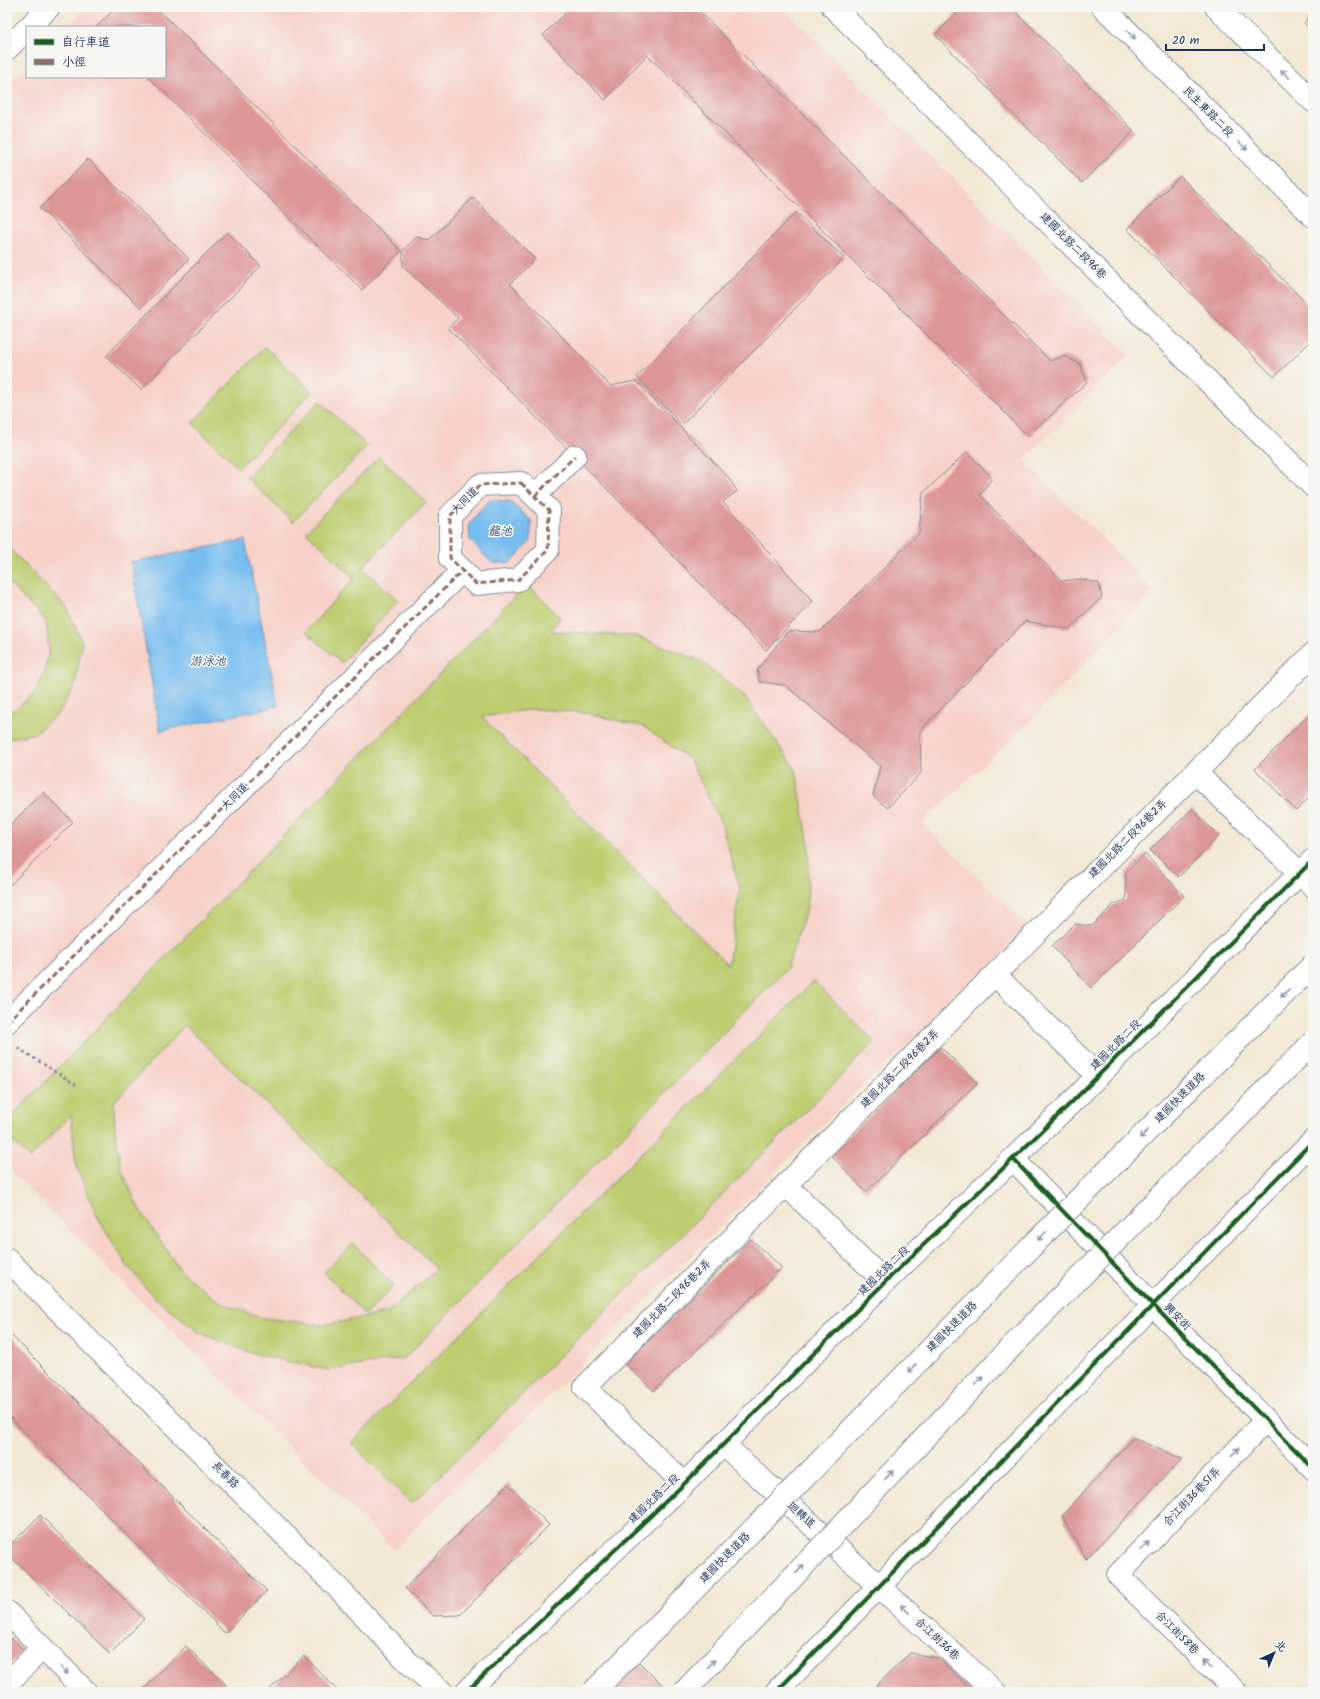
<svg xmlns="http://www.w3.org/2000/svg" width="1320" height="1699" viewBox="0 0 1320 1699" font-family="Kalam,'LXGW WenKai TC',sans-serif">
  <rect width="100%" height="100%" fill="#f6f6f2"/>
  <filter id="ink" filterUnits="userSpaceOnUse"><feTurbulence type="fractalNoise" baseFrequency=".025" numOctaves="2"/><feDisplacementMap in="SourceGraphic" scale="8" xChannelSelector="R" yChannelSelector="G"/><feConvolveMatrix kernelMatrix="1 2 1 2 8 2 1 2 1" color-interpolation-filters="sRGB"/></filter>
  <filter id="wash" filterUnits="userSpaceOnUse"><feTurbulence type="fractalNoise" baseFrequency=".012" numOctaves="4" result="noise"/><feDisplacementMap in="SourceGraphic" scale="16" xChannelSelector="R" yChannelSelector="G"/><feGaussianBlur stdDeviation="0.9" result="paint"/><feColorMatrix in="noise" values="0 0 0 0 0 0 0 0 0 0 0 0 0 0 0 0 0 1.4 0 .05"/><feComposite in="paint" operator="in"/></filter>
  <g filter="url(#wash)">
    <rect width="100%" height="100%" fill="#f2e9d4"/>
    <polygon fill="#f7d1c8" points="88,7 782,7 1129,355 1024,460 1154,591 1024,727 922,823 1029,927 931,1024 860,1088 394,1550 7,1168 7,85 27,66 27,77 165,77 165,27 67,27"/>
    <g fill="#bdcd6f" stroke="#6c7e66" fill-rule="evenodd">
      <polygon points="265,347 312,392 239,468 192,423"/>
      <polygon points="320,401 367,446 293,522 246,477"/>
      <polygon points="379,457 426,502 362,568 398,600 342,663 306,632 354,578 306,532"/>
      <polygon points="7,546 67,608 82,642 75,684 59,713 35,733 7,739 7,711 15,710 36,691 45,670 49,650 46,621 7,581"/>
      <path d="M527,584L560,617L551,631L636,636L701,661L745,697L796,770L809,845L807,907L787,968L405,1358L329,1370L254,1354L200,1333L153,1296L126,1264L97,1216L76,1166L71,1115L30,1158L7,1136V1121ZM532,709L582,712L644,727L690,760L722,825L740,889L728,965L482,717ZM185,1025L437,1269L387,1313L323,1325L264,1318L221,1303L181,1272L138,1207L122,1171L115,1132L114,1102Z"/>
      <polygon points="814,981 875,1042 412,1504 351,1443"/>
      <polygon points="353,1244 394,1286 365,1315 324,1272"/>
    </g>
    <g fill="#78bdef" stroke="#4a76a6">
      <polygon points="489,500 509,501 531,520 531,541 510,563 492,563 470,540 469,524"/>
      <polygon points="245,540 278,706 160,731 131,562"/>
    </g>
    <g id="blocks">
      <g fill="#dc9695">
        <polygon points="117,7 156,7 401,251 362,290 148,77 165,77 165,27 96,27"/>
        <polygon points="572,7 695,7 1050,361 1065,356 1080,364 1087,382 1028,436 647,55 605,100 543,35"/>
        <polygon points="963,7 1011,7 1134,131 1082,183 935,35"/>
        <polygon points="1313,14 1313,32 1304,23"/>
        <polygon points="88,159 189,259 141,308 40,208"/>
        <polygon points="1180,176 1313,310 1313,339 1274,377 1127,229"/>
        <polygon points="473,198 535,259 510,284 610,386 636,381 728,477 737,491 723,502 813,601 766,650 448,328 458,318 403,266 403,250 417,237 429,240"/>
        <polygon points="796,212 844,258 682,425 637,377"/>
        <polygon points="227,232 261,266 141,390 106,356"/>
        <polygon points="967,452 992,478 980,495 1062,581 1080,579 1099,583 1102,597 1069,629 1025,621 920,731 921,773 888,808 873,796 880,766 785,685 760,682 757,670 788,631 820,632 919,533 923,493"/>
        <polygon points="1313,711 1313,794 1296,811 1255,769"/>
        <polygon points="43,792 73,822 7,888 7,828"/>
        <polygon points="1192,809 1219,836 1179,877 1150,850"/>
        <polygon points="1145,854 1184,896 1091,988 1052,946 1075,924 1092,926 1113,905 1126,900 1126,872"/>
        <polygon points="941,1047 977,1083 866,1192 830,1154"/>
        <polygon points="751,1239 782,1268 654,1391 625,1364"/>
        <polygon points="7,1331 267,1591 225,1633 7,1414"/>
        <polygon points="1133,1438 1182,1459 1086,1559 1062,1516"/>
        <polygon points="508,1484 549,1525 460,1615 433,1616 405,1588"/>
        <polygon points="40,1515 144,1619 110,1654 7,1553 7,1548"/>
        <polygon points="7,1634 24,1651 7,1668"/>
        <polygon points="186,1646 233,1692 141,1692"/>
        <polygon points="624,1647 668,1691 668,1692 611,1692 595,1676"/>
        <polygon points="910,1653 938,1658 973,1692 870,1692"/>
        <polygon points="304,1656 339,1692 267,1692"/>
      </g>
    </g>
  </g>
  <g filter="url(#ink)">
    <use href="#blocks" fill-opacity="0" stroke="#868c99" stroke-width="1"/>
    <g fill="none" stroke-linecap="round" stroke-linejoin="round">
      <defs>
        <g id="minor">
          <polyline points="833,7 1313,486"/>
          <polyline points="1103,7 1313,216"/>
          <polyline points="1216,7 1313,101"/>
          <polyline points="29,27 49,7"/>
          <polyline points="7,49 27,29"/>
          <polygon points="521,483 549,510 548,550 518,580 476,584 450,558 450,516 480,485"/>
          <polyline points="535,496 575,456"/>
          <polyline points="1195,772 1313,886"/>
          <polyline points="995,975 1098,1076"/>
          <polyline points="7,1022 462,571"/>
          <polyline points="1013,1159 1153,1305 1313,1468"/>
          <polyline points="786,1185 885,1282"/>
          <polyline points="7,1259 340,1590 408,1662 442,1692"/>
          <polyline points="723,1444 995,1692"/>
          <polyline points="684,1484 585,1387 1313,654"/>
          <polyline points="7,1612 86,1692"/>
          <polyline points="7,1684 42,1648"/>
          <polyline points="466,1692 684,1484 885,1282 1074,1100 1313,860"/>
          <polyline points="776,1692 1313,1141"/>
          <polyline points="1236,1692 1118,1575 1266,1420"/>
        </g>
      </defs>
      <use href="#minor" stroke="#868c99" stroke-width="24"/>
      <polyline stroke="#868c99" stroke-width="2.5" stroke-dasharray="3 3" stroke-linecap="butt" points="18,1048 76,1085"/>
      <use href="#minor" stroke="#fff" stroke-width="22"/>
      <defs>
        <g id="highway-bridge">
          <polyline points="593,1692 1040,1238 1313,965"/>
          <polyline points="684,1692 1013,1345 1313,1042"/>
        </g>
      </defs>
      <use href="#highway-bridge" stroke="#868c99" stroke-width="24" stroke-linecap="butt"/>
      <use href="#highway-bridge" stroke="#fff" stroke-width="22"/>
      <g stroke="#8d6e63" stroke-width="3" stroke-dasharray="6 3" stroke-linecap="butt">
        <polygon points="521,483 549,510 548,550 518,580 476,584 450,558 450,516 480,485"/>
        <polyline points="535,496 575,456"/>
        <polyline points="7,1022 462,571"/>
      </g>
      <defs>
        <g id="cycleway">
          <polyline points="1013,1159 1153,1305 1313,1468"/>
          <polyline points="466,1692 684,1484 885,1282 1074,1100 1313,860"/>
          <polyline points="776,1692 1313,1141"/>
        </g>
      </defs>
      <use href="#cycleway" stroke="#f6f6f2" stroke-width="6"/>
      <use href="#cycleway" stroke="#1b5e20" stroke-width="4"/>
    </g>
    <defs><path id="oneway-shaft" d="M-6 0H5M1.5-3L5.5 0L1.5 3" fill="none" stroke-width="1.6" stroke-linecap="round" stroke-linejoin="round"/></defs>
    <g stroke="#8d97ae">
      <use href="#oneway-shaft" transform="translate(1131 35) rotate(45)"/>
      <use href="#oneway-shaft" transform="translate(1285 74) rotate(-136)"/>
      <use href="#oneway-shaft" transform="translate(1243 146) rotate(45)"/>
      <use href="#oneway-shaft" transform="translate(1285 993) rotate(135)"/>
      <use href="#oneway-shaft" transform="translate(1144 1134) rotate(135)"/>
      <use href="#oneway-shaft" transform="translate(1042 1236) rotate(135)"/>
      <use href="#oneway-shaft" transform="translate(912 1368) rotate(135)"/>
      <use href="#oneway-shaft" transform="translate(979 1381) rotate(-47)"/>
      <use href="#oneway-shaft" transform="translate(1235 1452) rotate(-46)"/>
      <use href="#oneway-shaft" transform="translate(889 1475) rotate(-47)"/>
      <use href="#oneway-shaft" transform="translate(1145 1546) rotate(-46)"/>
      <use href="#oneway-shaft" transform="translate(800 1569) rotate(-47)"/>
      <use href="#oneway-shaft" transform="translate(905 1609) rotate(-137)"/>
      <use href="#oneway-shaft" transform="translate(711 1664) rotate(-47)"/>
      <use href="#oneway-shaft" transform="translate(1208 1664) rotate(-135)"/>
      <use href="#oneway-shaft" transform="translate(64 1670) rotate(45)"/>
    </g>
  </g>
  <g text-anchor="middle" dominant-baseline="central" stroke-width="3" stroke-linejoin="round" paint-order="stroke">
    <g font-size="11" fill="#1b2f5e" stroke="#f6f6f2">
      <text transform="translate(1208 112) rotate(45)">民生東路二段</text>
      <text transform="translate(1073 246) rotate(45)">建國北路二段96巷</text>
      <text transform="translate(465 501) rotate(-45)">大同道</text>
      <text transform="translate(235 797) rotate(-45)">大同道</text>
      <text transform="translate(1128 839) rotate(-45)">建國北路二段96巷2弄</text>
      <text transform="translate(1116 1045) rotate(-45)">建國北路二段</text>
      <text transform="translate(900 1069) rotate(-45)">建國北路二段96巷2弄</text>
      <text transform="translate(1180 1098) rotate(-45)">建國快速道路</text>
      <text transform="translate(884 1271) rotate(-44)">建國北路二段</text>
      <text transform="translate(672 1299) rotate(-45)">建國北路二段96巷2弄</text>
      <text transform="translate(1177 1317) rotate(45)">興安街</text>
      <text transform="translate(952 1327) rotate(-45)">建國快速道路</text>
      <text transform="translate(225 1475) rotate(45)">長春路</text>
      <text transform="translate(1192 1497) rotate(-46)">合江街36巷51弄</text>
      <text transform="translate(654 1499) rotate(-44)">建國北路二段</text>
      <text transform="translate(801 1515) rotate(42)">迴轉道</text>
      <text transform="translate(725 1558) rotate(-45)">建國快速道路</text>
      <text transform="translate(1177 1633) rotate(45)">合江街58巷</text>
      <text transform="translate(937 1639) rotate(43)">合江街36巷</text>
    </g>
    <g font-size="12" font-style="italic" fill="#325282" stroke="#f6f6f2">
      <text x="500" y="531">龍池</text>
      <text x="208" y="661">游泳池</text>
    </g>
  </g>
  <rect width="1320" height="1699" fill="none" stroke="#f6f6f2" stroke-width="24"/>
  <rect x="26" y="26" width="140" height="52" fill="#f6f6f2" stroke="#9ea6b7"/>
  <rect x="34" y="39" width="20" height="6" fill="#1b5e20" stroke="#9ea6b7"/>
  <text x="62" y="46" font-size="12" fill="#1b2f5e">自行車道</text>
  <rect x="34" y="59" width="20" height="6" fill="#8d6e63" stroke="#9ea6b7"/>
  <text x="62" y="66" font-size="12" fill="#1b2f5e">小徑</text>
  <g transform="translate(1274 1653) rotate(44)" stroke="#f6f6f2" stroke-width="3" paint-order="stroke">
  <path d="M0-3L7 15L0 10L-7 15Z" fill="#1b2f5e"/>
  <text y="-6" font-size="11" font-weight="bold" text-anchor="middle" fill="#1b2f5e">北</text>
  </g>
  <path d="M1166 44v6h98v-6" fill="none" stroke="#1b2f5e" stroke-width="2"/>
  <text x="1172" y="44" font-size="12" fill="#1b2f5e" stroke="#f6f6f2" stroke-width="3" paint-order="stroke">20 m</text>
</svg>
